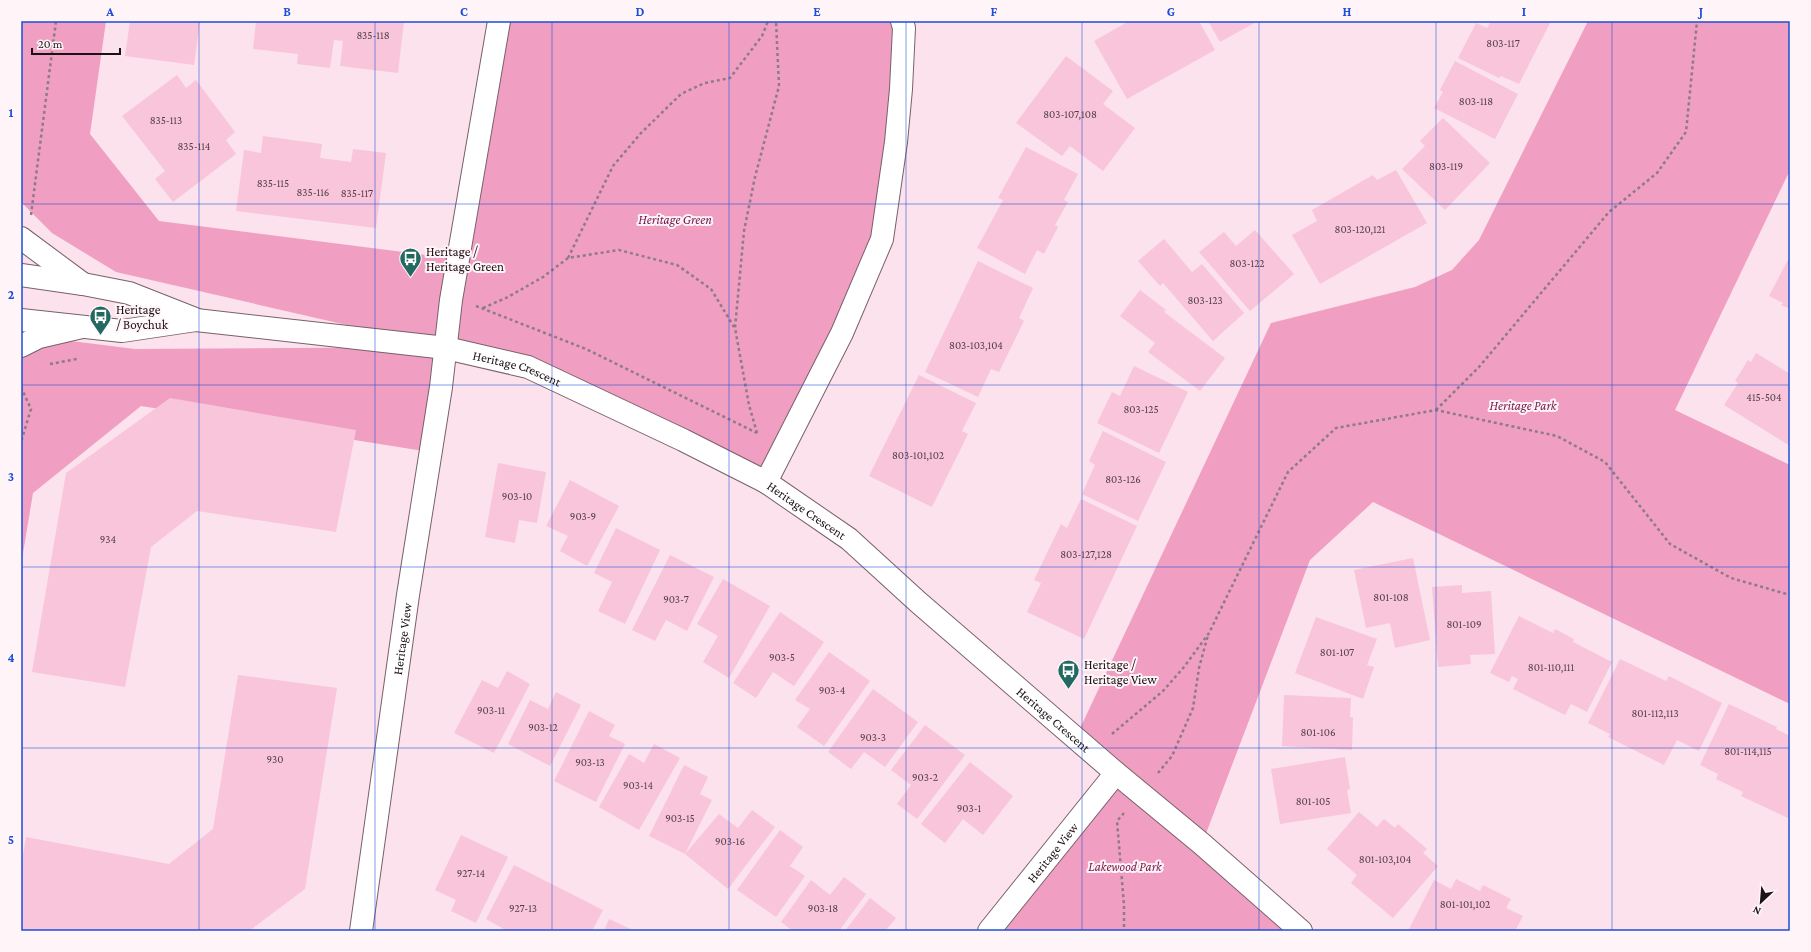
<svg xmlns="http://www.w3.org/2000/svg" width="1811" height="952" viewBox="0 0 1811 952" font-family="'Crimson Pro',serif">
  <rect width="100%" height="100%" fill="#fce2ec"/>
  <g fill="#f09ec1">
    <polygon points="21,21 106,21 90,134 159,221 458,259 499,21 902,21 882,239 764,477 595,400 446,348 430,452 141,406 33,493 21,565 21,347 39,337 135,349 443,347 116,272 52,233 21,202"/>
    <polygon points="1588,21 1790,21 1790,170 1675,410 1790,465 1790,704 1373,502 1310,560 1202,844 1293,931 995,931 1116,773 1076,737 1271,323 1415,287 1452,270 1479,240"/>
  </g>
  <g fill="#f9c5da">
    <polygon points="130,21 200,21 194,65 125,56"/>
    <polygon points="256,21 404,21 398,73 340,66 343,41 334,40 330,68 297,64 298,54 253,49"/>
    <polygon points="1129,21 1199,21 1215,50 1127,99 1094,41"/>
    <polygon points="1208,21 1258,21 1220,42"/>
    <polygon points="1491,21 1551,21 1519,84 1501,76 1499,78 1458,58 1476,23 1487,28"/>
    <polygon points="1066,56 1113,91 1103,104 1135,128 1103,171 1070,146 1062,156 1016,123"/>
    <polygon points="1455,61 1518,94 1495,139 1434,108 1443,92 1440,90"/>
    <polygon points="177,75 186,88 196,80 235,132 226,140 236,154 173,202 155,179 165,171 122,116"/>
    <polygon points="1443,118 1490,163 1445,210 1402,169 1425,146 1420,141"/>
    <polygon points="263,136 322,144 320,158 351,162 353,149 386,153 376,228 236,211 244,150 261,153"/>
    <polygon points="1026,147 1078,174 1064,200 1068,202 1055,225 1058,227 1044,254 1037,250 1025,274 977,248 1003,200 998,198"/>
    <polygon points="1396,170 1427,223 1320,284 1292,235 1317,221 1312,210 1373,175 1377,180"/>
    <polygon points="1255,230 1294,274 1250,311 1199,252 1224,232 1236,246"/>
    <polygon points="1164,239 1192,272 1202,264 1244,313 1213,341 1163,283 1160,286 1138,261"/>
    <polygon points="1790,256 1790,309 1781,305 1783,303 1769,296"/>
    <polygon points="978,261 1033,288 1019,318 1024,321 999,372 991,369 978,397 925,372"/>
    <polygon points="1140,290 1166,310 1164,312 1225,358 1200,391 1148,352 1155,343 1120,316"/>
    <polygon points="1756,353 1790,374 1790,446 1724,405 1738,383 1735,381 1748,360 1751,362"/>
    <polygon points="1134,366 1188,392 1159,453 1097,423 1112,392 1120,396"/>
    <polygon points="919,375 976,403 962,431 968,434 932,507 869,476"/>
    <polygon points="170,398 356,430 336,532 197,511 151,547 125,687 32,672 66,473"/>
    <polygon points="1103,431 1166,462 1138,521 1082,494 1095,465 1089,461"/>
    <polygon points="498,463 546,472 537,523 519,520 515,543 485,537"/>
    <polygon points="570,480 619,506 587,566 560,551 568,536 546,526"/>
    <polygon points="1081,499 1137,526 1084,639 1027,612 1041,583 1034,580 1061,524 1067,528"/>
    <polygon points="616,528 660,550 625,624 598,611 612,582 594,573"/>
    <polygon points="670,555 714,577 687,631 666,620 655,641 632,630"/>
    <polygon points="1413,558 1430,640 1395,648 1390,623 1366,628 1354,570"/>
    <polygon points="723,579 770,606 729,678 703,662 718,636 697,624"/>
    <polygon points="1462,585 1462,593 1491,591 1495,654 1470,655 1471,664 1438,667 1432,587"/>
    <polygon points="780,612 824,642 794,686 773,672 756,698 733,683"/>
    <polygon points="1519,616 1553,633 1555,629 1574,639 1573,642 1612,662 1587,712 1571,704 1565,715 1513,689 1518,679 1512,676 1509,682 1490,673"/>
    <polygon points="1316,617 1377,639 1367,665 1374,667 1363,699 1295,673"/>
    <polygon points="829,652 870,681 824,746 797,727 810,709 795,700"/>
    <polygon points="1620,659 1666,681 1669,676 1722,703 1699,751 1677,740 1664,765 1608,737 1610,734 1588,723"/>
    <polygon points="507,671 530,684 494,753 454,733 482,680 498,688"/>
    <polygon points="238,675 337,688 305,889 249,931 21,931 21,866 26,837 169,864 213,829"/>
    <polygon points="873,689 918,722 885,767 864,752 851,769 828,752"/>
    <polygon points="556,692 581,705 550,766 508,744 530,700 548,709"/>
    <polygon points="1284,695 1351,698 1350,717 1353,717 1352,750 1282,746"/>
    <polygon points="1729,704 1777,727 1776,729 1790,736 1790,819 1741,796 1743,792 1716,779 1718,774 1700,765"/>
    <polygon points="589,711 615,725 609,736 625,744 596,802 554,781"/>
    <polygon points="925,725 965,755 917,819 897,804 911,785 891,770"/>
    <polygon points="654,744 680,758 639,830 599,807 629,754 644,763"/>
    <polygon points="1345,757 1350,789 1347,790 1351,813 1280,824 1271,769"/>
    <polygon points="970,762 1013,796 983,835 963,819 945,843 921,824"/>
    <polygon points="684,765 708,777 700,794 712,800 685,854 719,814 738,828 752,810 775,827 728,889 685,854 649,836"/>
    <polygon points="1359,812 1377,827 1384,819 1395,828 1398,824 1427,849 1423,853 1438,866 1393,918 1351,883 1357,875 1327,849"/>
    <polygon points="780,830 803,847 790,866 805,876 776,917 737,890"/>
    <polygon points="461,835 508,857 476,923 451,911 456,900 435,890"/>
    <polygon points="514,865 603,910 592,931 507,931 486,919"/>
    <polygon points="844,877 866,894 839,931 793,931 781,922 811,880 830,895"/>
    <polygon points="1456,879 1480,891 1483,885 1511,899 1506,908 1523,916 1515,931 1408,931 1434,880 1451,889"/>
    <polygon points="870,898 896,918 885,931 845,931"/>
    <polygon points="609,919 635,931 604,931"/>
  </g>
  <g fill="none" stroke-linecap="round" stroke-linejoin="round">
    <defs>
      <g id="minor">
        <polyline points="766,482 842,333 882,239 896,142 901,89 904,28 902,21"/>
        <path id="s1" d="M361,931L408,595L441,387L451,300L499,21"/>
        <path id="s2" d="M989,931L1116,773"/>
      </g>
      <g id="tertiary">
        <polyline points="21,275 83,284 129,293 195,319"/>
        <path id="s3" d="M21,320L122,331L196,320L446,348L528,367L683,440L766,482L849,539L918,602L1116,773L1202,844L1301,931"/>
      </g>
      <g id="secondary">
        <polyline points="21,238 83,284"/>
        <polyline points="21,346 39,337 82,327"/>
      </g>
    </defs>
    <use href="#minor" stroke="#78616a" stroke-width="24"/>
    <use href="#tertiary" stroke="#78616a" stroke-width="24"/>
    <use href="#secondary" stroke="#78616a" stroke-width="24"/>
    <g stroke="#8e7c83" stroke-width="2.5" stroke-dasharray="3 3" stroke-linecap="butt">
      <polyline points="31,215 56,21"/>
      <polyline points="568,258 613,166 641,133 681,94 705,83 730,78 762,36 768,21"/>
      <polyline points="476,306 586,349 757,433"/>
      <polyline points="483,308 508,297 543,277 568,258 619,250 677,265 711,289 734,327"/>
      <polyline points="50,364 77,359"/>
      <polyline points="21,387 31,409 21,442"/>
      <polyline points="1436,410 1479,367 1609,212 1657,173 1686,132 1697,21"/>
      <polyline points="757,433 749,405 735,328 744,231 755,177 779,86 776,21"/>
      <polyline points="1112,734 1163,691 1184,667 1209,633 1288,472 1336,428 1436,410 1557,436 1605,462 1670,544 1731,578 1790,595"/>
      <polyline points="1158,773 1172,756 1193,708 1199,668 1208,635"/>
      <polyline points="1124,813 1117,821 1124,905 1124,931"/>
    </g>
    <use href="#minor" stroke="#fff" stroke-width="22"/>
    <use href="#tertiary" stroke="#fff" stroke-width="22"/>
    <use href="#secondary" stroke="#fff" stroke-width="22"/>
  </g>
  <path fill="none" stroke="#1d4ed8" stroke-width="1" stroke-opacity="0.55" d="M199,21V931M375,21V931M552,21V931M729,21V931M906,21V931M1082,21V931M1259,21V931M1436,21V931M1612,21V931M21,204H1790M21,385H1790M21,567H1790M21,748H1790"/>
  <defs>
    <symbol id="bus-pin" viewBox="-11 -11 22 30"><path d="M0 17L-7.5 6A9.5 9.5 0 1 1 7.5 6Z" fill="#226a61" stroke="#fff4f8"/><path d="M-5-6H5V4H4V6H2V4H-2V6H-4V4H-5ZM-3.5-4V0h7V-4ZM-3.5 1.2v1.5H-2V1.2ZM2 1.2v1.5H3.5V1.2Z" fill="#fff"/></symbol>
  </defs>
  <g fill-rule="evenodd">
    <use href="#bus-pin" x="398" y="246" width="25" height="34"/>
    <use href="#bus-pin" x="88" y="304" width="25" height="34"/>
    <use href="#bus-pin" x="1056" y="658" width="25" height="34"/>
  </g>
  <g text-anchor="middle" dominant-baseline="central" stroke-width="4" stroke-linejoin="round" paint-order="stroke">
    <g font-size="11" fill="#523f47">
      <text x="373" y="35">835-118</text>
      <text x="1503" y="43">803-117</text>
      <text x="1476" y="101">803-118</text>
      <text x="1070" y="114">803-107,108</text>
      <text x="166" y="120">835-113</text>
      <text x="194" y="146">835-114</text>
      <text x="1446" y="166">803-119</text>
      <text x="273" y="183">835-115</text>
      <text x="313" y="192">835-116</text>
      <text x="357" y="193">835-117</text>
      <text x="1360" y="229">803-120,121</text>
      <text x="1247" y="263">803-122</text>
      <text x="1205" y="300">803-123</text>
      <text x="976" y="345">803-103,104</text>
      <text x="1764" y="397">415-504</text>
      <text x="1141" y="409">803-125</text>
      <text x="918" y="455">803-101,102</text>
      <text x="1123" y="479">803-126</text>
      <text x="517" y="496">903-10</text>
      <text x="583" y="516">903-9</text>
      <text x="108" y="539">934</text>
      <text x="1086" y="554">803-127,128</text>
      <text x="1391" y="597">801-108</text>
      <text x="676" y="599">903-7</text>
      <text x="1464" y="624">801-109</text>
      <text x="1337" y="652">801-107</text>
      <text x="782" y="657">903-5</text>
      <text x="1551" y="667">801-110,111</text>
      <text x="832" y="690">903-4</text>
      <text x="491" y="710">903-11</text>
      <text x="1655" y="713">801-112,113</text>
      <text x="543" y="727">903-12</text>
      <text x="1318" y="732">801-106</text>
      <text x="873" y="737">903-3</text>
      <text x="1748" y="751">801-114,115</text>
      <text x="275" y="759">930</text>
      <text x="590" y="762">903-13</text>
      <text x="925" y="777">903-2</text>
      <text x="638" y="785">903-14</text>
      <text x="1313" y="801">801-105</text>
      <text x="969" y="808">903-1</text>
      <text x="680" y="818">903-15</text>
      <text x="730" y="841">903-16</text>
      <text x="1385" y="859">801-103,104</text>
      <text x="471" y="873">927-14</text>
      <text x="1465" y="904">801-101,102</text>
      <text x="523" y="908">927-13</text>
      <text x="823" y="908">903-18</text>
    </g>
    <g font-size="13" font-style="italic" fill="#76164a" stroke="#fff4f8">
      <text x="675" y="219">Heritage Green</text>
      <text x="1523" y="405">Heritage Park</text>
      <text x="1125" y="866">Lakewood Park</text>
    </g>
    <g font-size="13" fill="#1b1216" stroke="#fff4f8" text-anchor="start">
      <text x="426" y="251">Heritage /<tspan x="426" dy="15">Heritage Green</tspan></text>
      <text x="116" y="309">Heritage<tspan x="116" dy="15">/ Boychuk</tspan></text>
      <text x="1084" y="664">Heritage /<tspan x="1084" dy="15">Heritage View</tspan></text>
    </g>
    <g font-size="13" fill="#1b1216" stroke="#fff4f8">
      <text stroke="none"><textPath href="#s3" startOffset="502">Heritage Crescent</textPath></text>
      <text stroke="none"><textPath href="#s3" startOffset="826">Heritage Crescent</textPath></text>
      <text stroke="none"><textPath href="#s1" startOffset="295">Heritage View</textPath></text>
      <text stroke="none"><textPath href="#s3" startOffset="1150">Heritage Crescent</textPath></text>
      <text stroke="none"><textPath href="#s2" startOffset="101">Heritage View</textPath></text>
    </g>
  </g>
  <rect width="1811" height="952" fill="none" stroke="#fff4f8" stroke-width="44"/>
  <g transform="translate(1761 902) rotate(206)" stroke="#fff4f8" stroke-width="3" paint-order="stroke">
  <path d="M0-3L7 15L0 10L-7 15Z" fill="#1b1216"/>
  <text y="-6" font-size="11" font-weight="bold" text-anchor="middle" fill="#1b1216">N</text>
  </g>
  <path d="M32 48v6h88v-6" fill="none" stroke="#1b1216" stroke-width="2"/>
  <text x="38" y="48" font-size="12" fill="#1b1216" stroke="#fff4f8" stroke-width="3" paint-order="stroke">20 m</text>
  <rect x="22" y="22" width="1767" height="908" fill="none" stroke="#1d4ed8" stroke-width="1.5"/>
  <g font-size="13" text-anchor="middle" font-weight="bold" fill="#1d4ed8">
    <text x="110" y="16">A</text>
    <text x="287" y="16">B</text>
    <text x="464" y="16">C</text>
    <text x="640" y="16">D</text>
    <text x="817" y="16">E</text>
    <text x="994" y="16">F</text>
    <text x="1171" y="16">G</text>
    <text x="1347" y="16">H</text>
    <text x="1524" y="16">I</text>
    <text x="1701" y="16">J</text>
    <text x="11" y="117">1</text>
    <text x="11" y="299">2</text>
    <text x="11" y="481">3</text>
    <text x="11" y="662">4</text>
    <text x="11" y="844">5</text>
  </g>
</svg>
